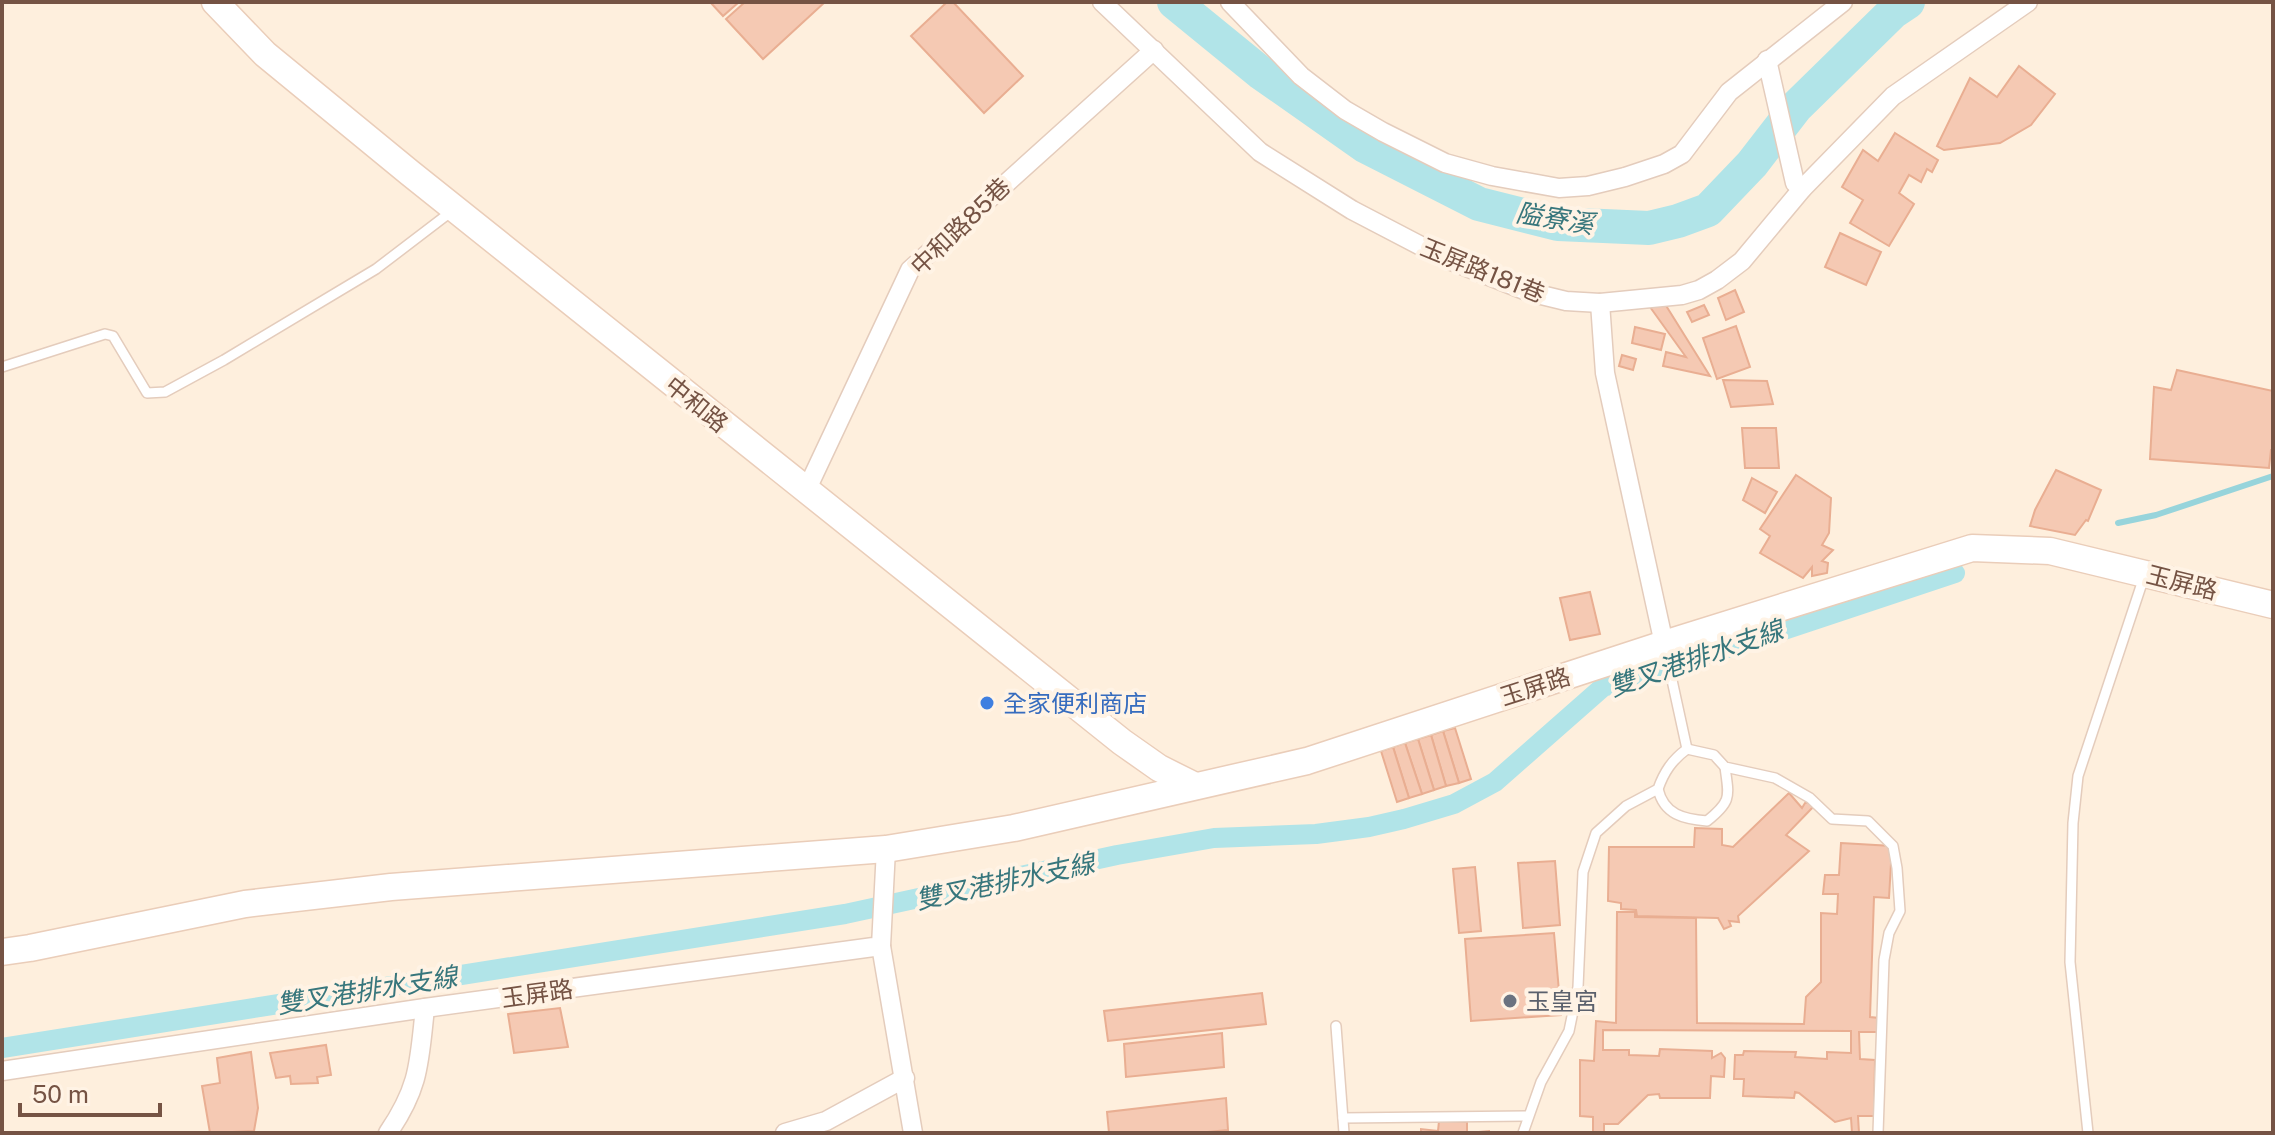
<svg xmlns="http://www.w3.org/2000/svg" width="2275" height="1135" viewBox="0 0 2275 1135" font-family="'Public Sans','Noto Sans TC',sans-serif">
  <rect width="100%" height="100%" fill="#feefdd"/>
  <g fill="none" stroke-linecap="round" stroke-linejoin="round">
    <polyline stroke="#97d4db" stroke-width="6" points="2118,523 2156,515 2273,476"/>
    <polyline stroke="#b1e4e8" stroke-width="20" points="2,1048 845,914 1117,855 1214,838 1316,834 1369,827 1404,819 1454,804 1495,782 1603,687 1766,636 1955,573"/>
    <polyline stroke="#b1e4e8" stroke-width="34" points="1174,2 1261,73 1365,146 1479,204 1558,224 1649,228 1678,221 1708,210 1752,164 1796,107 1893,12 1908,2"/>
  </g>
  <g fill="#f5c9b3" stroke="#e9ae92" stroke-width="2">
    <polygon points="710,2 739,2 723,16"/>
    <polygon points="745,2 825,2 763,59 726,19"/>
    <polygon points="947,2 953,2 1023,76 984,113 911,36"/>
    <polygon points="2019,66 2055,94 2031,125 2000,143 1944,150 1937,146 1970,78 1997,97"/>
    <polygon points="1895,133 1938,160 1932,172 1927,169 1921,182 1909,175 1899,193 1914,204 1889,246 1850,223 1863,200 1842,187 1863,150 1878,161"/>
    <polygon points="1840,233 1881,252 1866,285 1825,267"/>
    <polygon points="1735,290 1744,312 1726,320 1718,298"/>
    <polygon points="1665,304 1710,376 1663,366 1666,352 1686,357 1650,307"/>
    <polygon points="1704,305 1709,315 1692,322 1687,312"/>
    <polygon points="1736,326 1750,367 1717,379 1703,338"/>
    <polygon points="1635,327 1665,334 1661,350 1632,343"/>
    <polygon points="1622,355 1636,359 1633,370 1619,366"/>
    <polygon points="2177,370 2273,391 2273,450 2271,450 2269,468 2150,459 2154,387 2171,390"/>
    <polygon points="1723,380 1767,381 1773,404 1731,407"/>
    <polygon points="1742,428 1776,428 1779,468 1745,468"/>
    <polygon points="2056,470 2101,490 2088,521 2086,520 2075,535 2030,526 2035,510"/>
    <polygon points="1796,475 1831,498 1829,533 1822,545 1833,550 1822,561 1828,563 1827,573 1812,576 1812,567 1803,578 1760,553 1770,536 1760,529"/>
    <polygon points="1752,478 1777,492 1765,513 1743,500"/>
    <polygon points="1590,592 1600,634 1570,640 1560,598"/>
    <polygon points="1455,728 1471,779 1459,783 1443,731"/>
    <polygon points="1443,731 1459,783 1446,786 1431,735"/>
    <polygon points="1431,735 1446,786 1434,790 1418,739"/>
    <polygon points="1418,739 1434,790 1422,794 1405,743"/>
    <polygon points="1405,743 1422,794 1409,798 1393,747"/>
    <polygon points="1393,747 1409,798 1397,802 1381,751"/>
    <polygon points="1789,793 1802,808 1805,803 1811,801 1814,806 1786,835 1809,851 1738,916 1739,922 1729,921 1731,926 1724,929 1718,918 1637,916 1636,910 1621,909 1621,903 1608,901 1609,847 1694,847 1695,828 1722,829 1722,845 1733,847"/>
    <polygon points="1841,843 1892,846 1889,898 1874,897 1870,1017 1879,1018 1879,1032 1859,1032 1860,1059 1875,1060 1874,1116 1858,1116 1859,1133 1852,1133 1851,1118 1835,1122 1799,1093 1795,1092 1794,1098 1743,1096 1744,1079 1734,1079 1735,1055 1743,1055 1744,1051 1796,1052 1795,1057 1827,1059 1827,1052 1851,1053 1851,1031 1603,1030 1603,1050 1629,1050 1629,1055 1659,1056 1660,1049 1712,1051 1712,1058 1721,1053 1725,1058 1724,1077 1711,1076 1710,1098 1660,1098 1659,1094 1648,1095 1618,1124 1604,1124 1604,1133 1593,1133 1593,1117 1580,1116 1580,1060 1594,1061 1596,1021 1616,1023 1617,912 1635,912 1635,917 1696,918 1697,1023 1804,1024 1806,997 1821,982 1821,913 1837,914 1838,894 1823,894 1825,875 1839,875"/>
    <polygon points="1555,861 1560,925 1523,928 1518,863"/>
    <polygon points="1475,867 1481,931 1459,933 1453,869"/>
    <polygon points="1554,933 1561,1015 1471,1021 1465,939"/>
    <polygon points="1262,993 1266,1024 1108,1041 1104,1011"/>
    <polygon points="560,1008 568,1047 514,1053 508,1014"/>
    <polygon points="1222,1033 1224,1067 1126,1077 1124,1044"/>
    <polygon points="326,1045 331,1075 317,1077 318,1083 291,1084 290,1076 276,1078 270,1053"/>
    <polygon points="251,1052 258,1108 254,1131 210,1133 202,1086 220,1083 217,1058"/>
    <polygon points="1226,1098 1228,1130 1197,1133 1109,1133 1107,1112"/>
    <polygon points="1439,1121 1467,1122 1467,1133 1489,1131 1489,1133 1421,1133 1421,1129 1438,1131"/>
  </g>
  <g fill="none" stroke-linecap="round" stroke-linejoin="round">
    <defs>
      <g id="lane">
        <polyline points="2,367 105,334 113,336 147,393 165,392 224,360 376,269 452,211"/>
        <polyline points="1687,749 1714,755 1725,767 1775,778 1810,798 1832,819 1868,821 1893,846 1897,868 1900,911 1889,933 1884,960 1878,1133"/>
        <path d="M1658,789C1664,815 1684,819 1707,821C1732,801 1729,797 1725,767"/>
        <polyline points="1336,1026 1344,1133"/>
        <polyline points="1343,1118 1528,1116"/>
        <path d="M1523,1133L1541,1082L1569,1031L1578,987L1583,872L1596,833L1626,806L1658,789C1664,772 1672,760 1687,749L1665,648"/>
        <polyline points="2088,1133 2070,962 2073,823 2078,776 2144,577"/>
      </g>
      <g id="street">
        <polyline points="1102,2 1260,152 1352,210 1444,258 1529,292 1566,301 1600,303 1682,295 1699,290 1717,280 1742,261 1802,189 1893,96 2028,2"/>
        <polyline points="1230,2 1301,76 1345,110 1383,132 1445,163 1492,176 1559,188 1588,186 1625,177 1664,164 1682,154 1729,92 1843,2"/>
        <polyline points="1767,60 1795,183 1802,189"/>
        <polyline points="1600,303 1605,373 1664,644"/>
        <polyline points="806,491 910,270 1154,50"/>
        <polyline points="881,946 913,1133"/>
        <polyline points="2,1071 425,1008 881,946 886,849"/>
        <path d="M388,1133C420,1086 419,1063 425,1008"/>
        <polyline points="785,1133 826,1121 905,1078"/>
      </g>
      <g id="secondary">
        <polyline points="215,2 265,54 410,173 1122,742 1159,768 1195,786"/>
        <polyline points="2,952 30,948 245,904 391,887 886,849 1014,828 1307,761 1664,644 1972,548 2050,551 2273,605"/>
      </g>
    </defs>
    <use href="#lane" stroke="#e4ccbc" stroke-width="12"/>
    <use href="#street" stroke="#e4ccbc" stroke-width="21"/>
    <use href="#secondary" stroke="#eacdb9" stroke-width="29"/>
    <use href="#lane" stroke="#fff" stroke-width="9"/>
    <use href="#street" stroke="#fff" stroke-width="18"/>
    <use href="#secondary" stroke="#fff" stroke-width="26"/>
  </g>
  <circle fill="#3f7fe0" stroke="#fff3e5" stroke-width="3" cx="987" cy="703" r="8"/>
  <circle fill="#6b7280" stroke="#fff3e5" stroke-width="3" cx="1510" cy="1001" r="8"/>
  <g text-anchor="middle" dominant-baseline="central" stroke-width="8" stroke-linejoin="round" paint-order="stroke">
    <g font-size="24" fill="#755344" stroke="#fff3e5">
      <text transform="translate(960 226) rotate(-44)">中和路85巷</text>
      <text transform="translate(1483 270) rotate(22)">玉屏路181巷</text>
      <text transform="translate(697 404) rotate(39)">中和路</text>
      <text transform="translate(2182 582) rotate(14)">玉屏路</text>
      <text transform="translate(1535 686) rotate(-18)">玉屏路</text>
      <text transform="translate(537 993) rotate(-8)">玉屏路</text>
    </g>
    <g font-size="24" fill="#366cbe" stroke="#fff3e5" text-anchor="start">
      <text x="1003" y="703">全家便利商店</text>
    </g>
    <g font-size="24" fill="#5b616d" stroke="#fff3e5" text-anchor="start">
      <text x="1526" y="1001">玉皇宮</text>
    </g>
    <g font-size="26" font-style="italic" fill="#37767c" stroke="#fff3e5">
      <text transform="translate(1555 218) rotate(9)">隘寮溪</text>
      <text transform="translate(1696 658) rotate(-19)">雙叉港排水支線</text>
      <text transform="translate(1005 881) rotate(-12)">雙叉港排水支線</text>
      <text transform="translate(367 990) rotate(-9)">雙叉港排水支線</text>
    </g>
  </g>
  <rect width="2275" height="1135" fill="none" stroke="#755344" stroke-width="8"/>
  <path d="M20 1103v12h140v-12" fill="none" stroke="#755344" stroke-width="4"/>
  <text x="32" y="1103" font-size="24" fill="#755344" stroke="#fff3e5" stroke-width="6" paint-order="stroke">50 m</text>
</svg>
